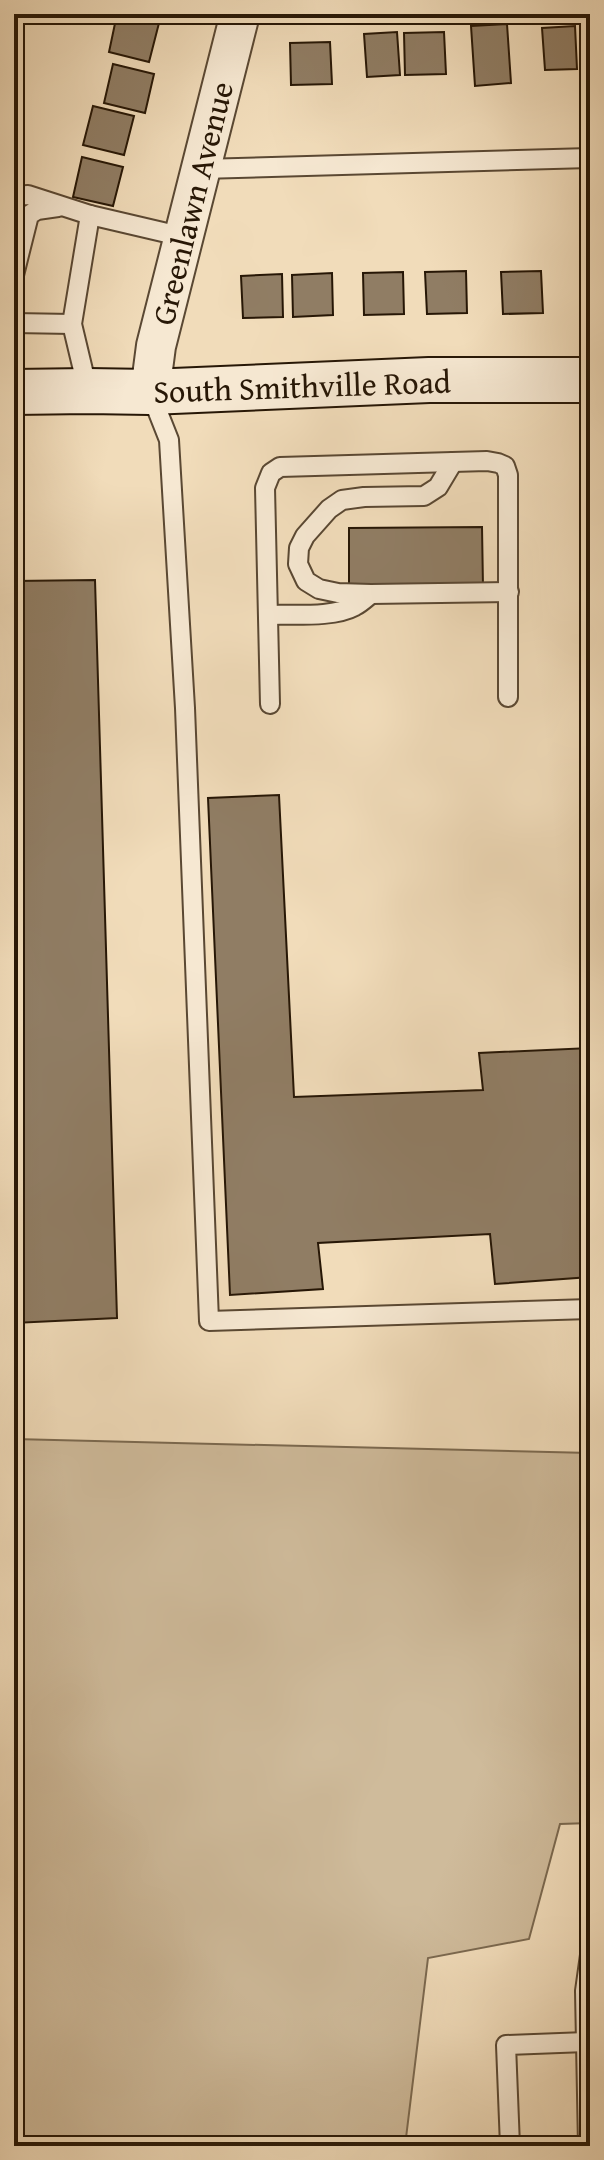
<svg xmlns="http://www.w3.org/2000/svg" width="604" height="2160" viewBox="0 0 604 2160" font-family="'Gentium Book Plus',serif">
  <rect width="100%" height="100%" fill="#f1dcba"/>
  <filter id="stains"><feTurbulence type="fractalNoise" baseFrequency=".0025" numOctaves="4"/><feColorMatrix values="0 0 0 0 .2 0 0 0 0 .09 0 0 0 0 .02 0 0 0 .5 -.17"/></filter>
  <radialGradient id="worn" r=".72"><stop offset=".6" stop-color="#630" stop-opacity="0"/><stop offset="1" stop-color="#630" stop-opacity=".3"/></radialGradient>
  <polygon fill="#cfbb9b" stroke="#7b6950" stroke-width="2" points="14,1439 590,1453 590,1823 560,1824 529,1939 428,1958 405,2146 14,2146"/>
  <g fill="#907d64" stroke="#271706" stroke-width="2">
    <polygon points="117,14 159,23 149,62 109,52"/>
    <polygon points="507,24 511,83 475,86 471,26"/>
    <polygon points="575,26 577,69 545,70 542,28"/>
    <polygon points="397,32 400,75 367,77 364,34"/>
    <polygon points="444,32 446,74 405,75 404,33"/>
    <polygon points="330,42 332,84 291,85 290,43"/>
    <polygon points="113,64 154,74 145,113 104,103"/>
    <polygon points="93,106 134,116 124,155 83,145"/>
    <polygon points="82,157 123,167 113,206 73,197"/>
    <polygon points="466,271 467,313 427,314 425,272"/>
    <polygon points="541,271 543,313 503,314 501,272"/>
    <polygon points="403,272 404,314 364,315 363,273"/>
    <polygon points="332,273 333,315 293,317 292,275"/>
    <polygon points="282,274 283,317 243,318 241,276"/>
    <polygon points="482,527 483,587 349,587 349,528"/>
    <polygon points="95,580 117,1318 14,1323 14,581"/>
    <polygon points="279,795 294,1097 483,1090 479,1053 590,1048 590,1277 495,1284 490,1234 318,1243 323,1289 230,1295 208,798"/>
  </g>
  <g fill="none" stroke-linecap="round" stroke-linejoin="round">
    <defs>
      <g id="lane">
        <polyline points="201,169 590,158"/>
        <polyline points="14,196 28,195 90,215 184,237"/>
        <polyline points="14,275 29,215 37,210 58,207"/>
        <polyline points="14,323 72,324"/>
        <polyline points="88,391 72,324 90,215"/>
        <polyline points="150,392 169,440 185,708 209,1321 590,1309"/>
        <polyline points="453,462 438,487 424,496 364,497 342,500 329,509 305,536 299,548 298,564 306,581 319,589 338,593 371,594 509,592"/>
        <path d="M268,615C293,614 333,618 355,606C361,603 366,598 371,594"/>
        <polyline points="270,704 265,488 271,473 280,467 487,461 498,463 505,466 508,475 508,697"/>
        <polyline points="510,2146 506,2045 586,2042"/>
        <polyline points="588,2146 585,1991 590,1955"/>
      </g>
      <polyline id="street" points="150,392 156,346 240,14"/>
      <polyline id="secondary" points="14,392 88,391 150,392 429,380 590,380"/>
    </defs>
    <use href="#lane" stroke="#5a4833" stroke-width="22"/>
    <use href="#street" stroke="#5a4833" stroke-width="42"/>
    <use href="#secondary" stroke="#271706" stroke-width="48"/>
    <use href="#lane" stroke="#f6e8d2" stroke-width="18"/>
    <use href="#street" stroke="#f6e8d2" stroke-width="38"/>
    <use href="#secondary" stroke="#f6e8d2" stroke-width="44"/>
  </g>
  <g text-anchor="middle" dominant-baseline="central" stroke-width="6" stroke-linejoin="round" paint-order="stroke">
    <g font-size="32" fill="#271706" stroke="#f6e8d2">
      <text transform="translate(192 203) rotate(-76)">Greenlawn Avenue</text>
      <text transform="translate(302 386) rotate(-2)">South Smithville Road</text>
    </g>
  </g>
  <rect width="604" height="2160" fill="none" stroke="#f1dcba" stroke-width="48"/>
  <rect x="16" y="16" width="572" height="2128" fill="none" stroke="#271706" stroke-width="4"/>
  <rect x="24" y="24" width="556" height="2112" fill="none" stroke="#271706" stroke-width="2"/>
  <rect width="100%" height="100%" filter="url(#stains)"/>
  <rect width="100%" height="100%" fill="url(#worn)"/>
</svg>
